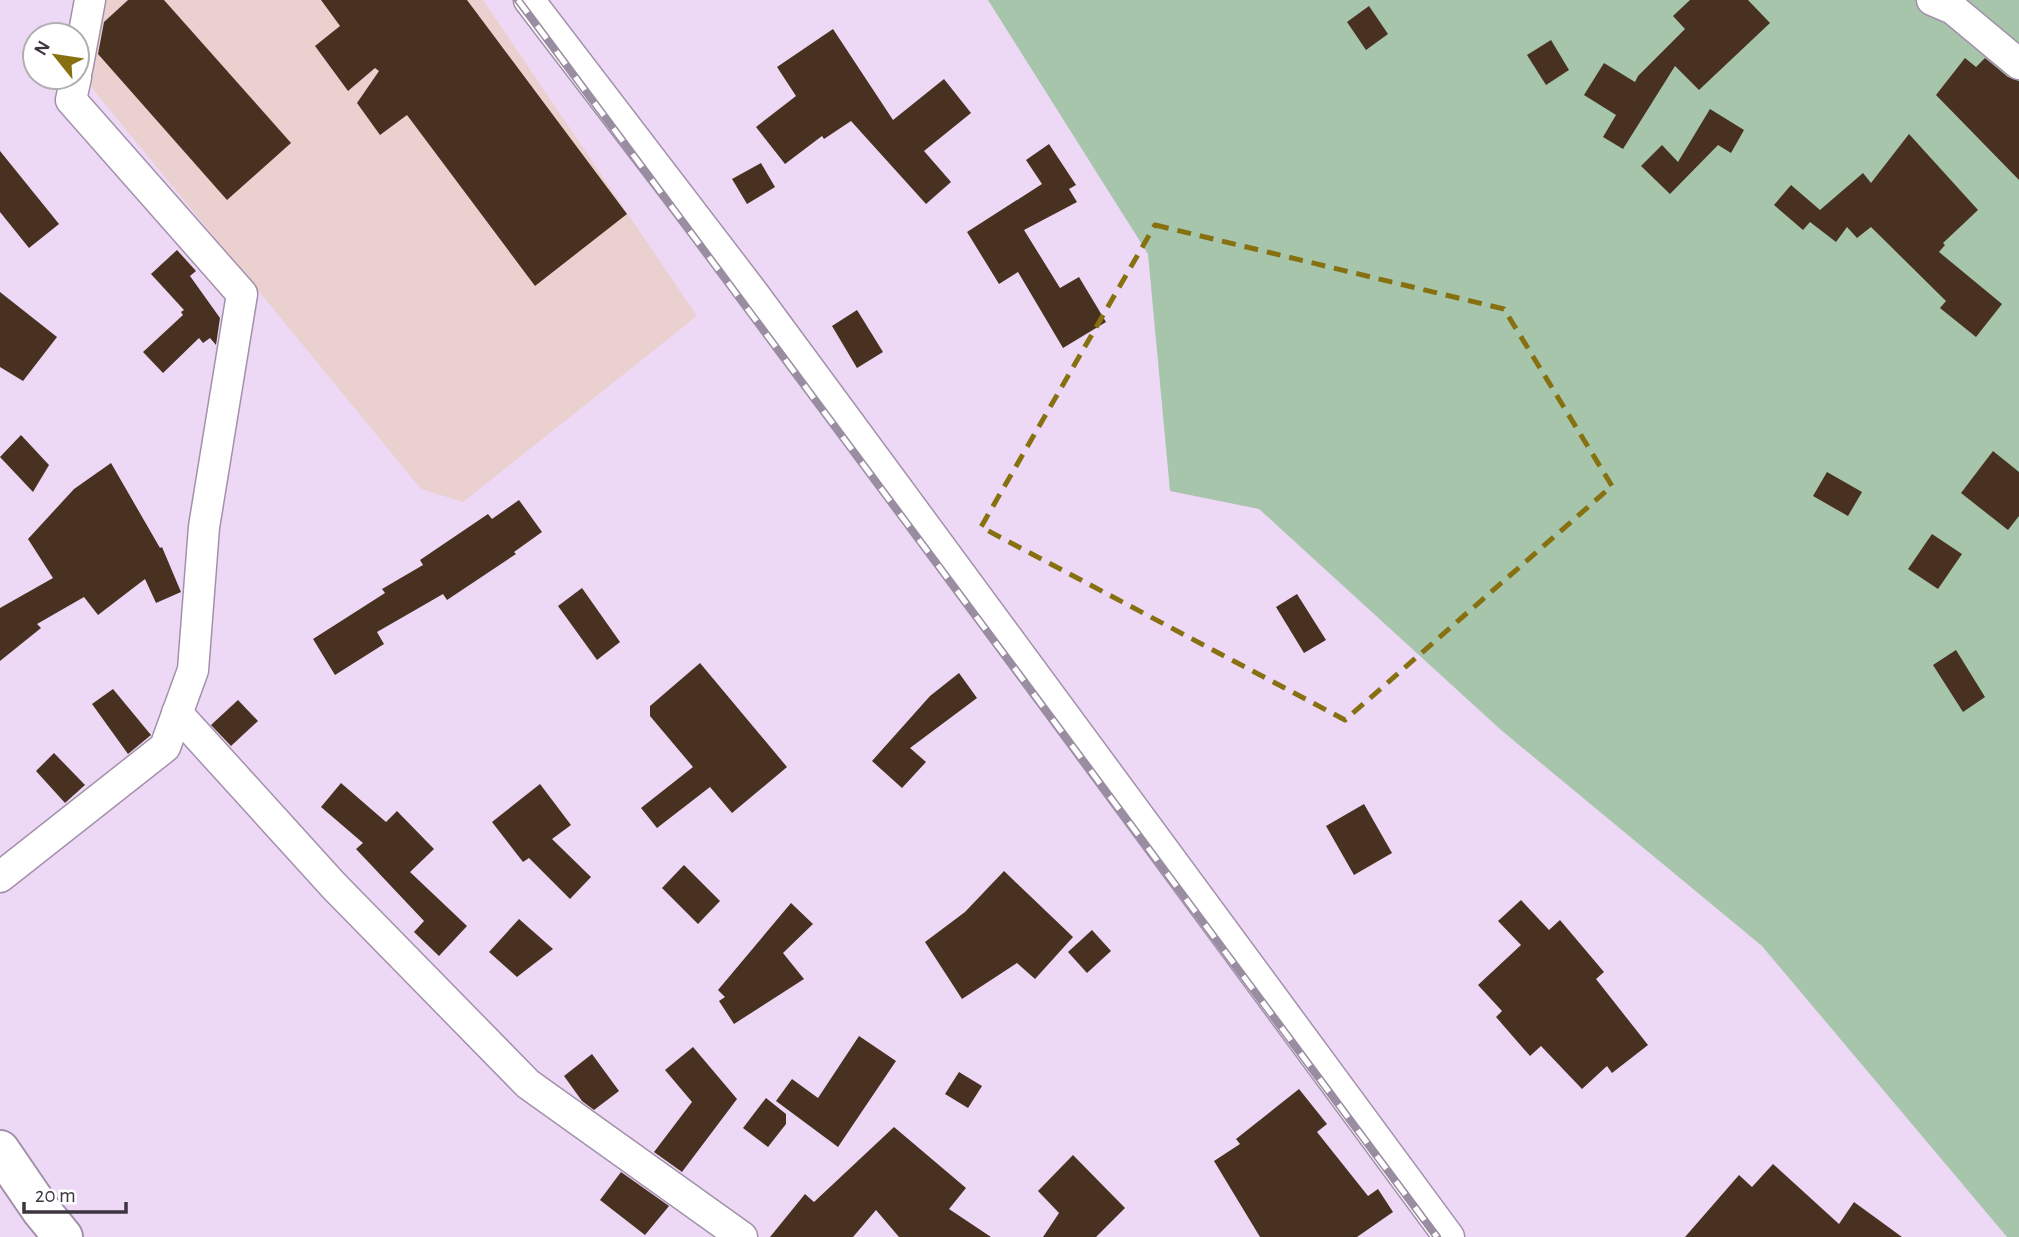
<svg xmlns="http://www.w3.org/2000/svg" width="2019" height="1237" viewBox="0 0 2019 1237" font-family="'Alegreya Sans',sans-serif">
  <rect width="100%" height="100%" fill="#edd9f5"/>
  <polygon fill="#ebd0d0" points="96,0 483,0 697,316 463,502 421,489 91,87 71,77"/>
  <polygon fill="#a6c5ab" points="988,0 2019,0 2019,1237 2007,1237 1762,946 1501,730 1259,509 1170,491 1148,254"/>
  <g fill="#493122">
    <polygon points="128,0 164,0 291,143 227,200 98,54 104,22"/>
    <polygon points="321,0 467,0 627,214 535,286 407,115 380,135 357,103 379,71 375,68 348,91 315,46 340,26"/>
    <polygon points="1690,0 1748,0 1770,23 1699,90 1675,66 1623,149 1603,137 1616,115 1584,95 1604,63 1635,82 1638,76 1685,29 1673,16"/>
    <polygon points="1369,6 1388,34 1366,50 1347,22"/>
    <polygon points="833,29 893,120 944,79 971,113 924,151 951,182 926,204 851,121 824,139 822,136 785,164 756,127 796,96 777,67"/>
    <polygon points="1551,40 1569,70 1546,85 1527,55"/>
    <polygon points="1965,58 1976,67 1985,58 2008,77 2019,81 2019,180 1936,95"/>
    <polygon points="1710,109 1744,130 1731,153 1718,145 1670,194 1641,166 1662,145 1678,162"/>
    <polygon points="1909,134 1978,210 1943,243 1945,245 1939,252 2002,304 1976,337 1940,308 1946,301 1871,227 1857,238 1847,227 1836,242 1810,222 1803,230 1774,205 1791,185 1820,210 1863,173 1871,183"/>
    <polygon points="1049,144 1076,185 1069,189 1077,202 1024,230 1060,288 1079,277 1106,322 1063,348 1018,272 999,284 967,232 1042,184 1026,160"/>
    <polygon points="0,151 59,224 29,248 0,212"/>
    <polygon points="761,163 775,187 747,204 732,179"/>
    <polygon points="177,250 196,271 190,276 220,318 216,345 210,338 203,343 199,338 163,373 143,352 183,315 181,312 184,310 151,274"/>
    <polygon points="0,292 57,337 23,381 0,367"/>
    <polygon points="857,310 883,352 857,368 832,326"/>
    <polygon points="21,435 49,465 33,492 0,457"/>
    <polygon points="1993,451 2019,472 2019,516 2008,530 1961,493"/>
    <polygon points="111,463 160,548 162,547 181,592 156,603 145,579 98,615 84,597 37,624 41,628 0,661 0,608 53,578 28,539 74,489"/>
    <polygon points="1827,472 1862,492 1848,516 1813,496"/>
    <polygon points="519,500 542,532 514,552 516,554 447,600 443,594 377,632 384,644 335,675 313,639 385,593 382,589 423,565 420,560 488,514 492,519"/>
    <polygon points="1932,534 1962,554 1938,589 1908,569"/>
    <polygon points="582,588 620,642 597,660 558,606"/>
    <polygon points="1297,594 1326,640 1304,653 1276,607"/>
    <polygon points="1956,650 1985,697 1963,712 1933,665"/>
    <polygon points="700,663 787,767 732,813 710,787 657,828 641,808 693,767 650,716 650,706"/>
    <polygon points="959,673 977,698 910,748 926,762 902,788 872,761 930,696"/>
    <polygon points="113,689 151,735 128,754 92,704"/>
    <polygon points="238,700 258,721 231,746 211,725"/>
    <polygon points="54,753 85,785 65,803 36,771"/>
    <polygon points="341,783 386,822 397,811 434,849 410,872 467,926 439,956 414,932 424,921 356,849 363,843 321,807"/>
    <polygon points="540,784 571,825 552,839 591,877 570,899 529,858 523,862 492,822"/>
    <polygon points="1364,804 1392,853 1354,875 1326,826"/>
    <polygon points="684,865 720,901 698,924 662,888"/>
    <polygon points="1004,871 1073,937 1035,979 1017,963 962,999 925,942 965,912"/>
    <polygon points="1521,900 1549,930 1560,920 1604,972 1596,979 1648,1045 1612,1073 1607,1066 1582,1089 1541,1046 1530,1056 1496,1017 1502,1011 1478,985 1521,945 1498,921"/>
    <polygon points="791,903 813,924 783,953 804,979 734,1024 719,1001 725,997 718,990"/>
    <polygon points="519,919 553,949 517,977 489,952"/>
    <polygon points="1092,930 1111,951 1087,973 1068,952"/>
    <polygon points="859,1036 896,1061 838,1147 776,1101 792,1079 818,1098"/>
    <polygon points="693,1047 737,1099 682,1172 654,1152 692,1102 665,1070"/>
    <polygon points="592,1054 619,1091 594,1110 582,1101 564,1076"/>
    <polygon points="959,1072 982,1086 968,1108 945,1094"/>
    <polygon points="1299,1089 1327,1124 1317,1132 1368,1196 1378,1189 1393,1212 1357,1237 1260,1237 1214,1161 1240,1144 1236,1139"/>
    <polygon points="766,1098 786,1114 786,1124 768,1147 743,1128"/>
    <polygon points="894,1127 966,1188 949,1209 991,1237 899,1237 876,1210 853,1237 770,1237 805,1194 814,1202"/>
    <polygon points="1073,1155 1125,1208 1096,1237 1043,1237 1059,1213 1038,1191"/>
    <polygon points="1773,1164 1839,1224 1854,1202 1902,1237 1685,1237 1739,1175 1752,1187"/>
    <polygon points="621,1172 669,1206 645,1235 600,1200"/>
  </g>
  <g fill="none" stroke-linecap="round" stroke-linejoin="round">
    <defs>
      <g id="street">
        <polyline points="529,0 754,294 1449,1237"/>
        <polyline points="1932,0 1953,9 2019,64"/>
        <polyline points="77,70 90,0"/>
        <polyline points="177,713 334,886 528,1084 742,1237"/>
        <polyline points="0,877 165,747 193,670 204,527 242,294 71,100 76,77"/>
      </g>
      <polyline id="secondary" points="0,1150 41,1210 63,1237"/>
    </defs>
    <use href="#street" stroke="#a391ab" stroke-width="33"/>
    <use href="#secondary" stroke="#a391ab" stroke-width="42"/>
    <use href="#street" stroke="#fff" stroke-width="30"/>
    <use href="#secondary" stroke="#fff" stroke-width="38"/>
    <defs>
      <polyline id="rail" points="518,0 1437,1237"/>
    </defs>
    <use href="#rail" stroke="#9b8da1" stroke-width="8"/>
    <use href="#rail" stroke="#fff" stroke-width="5" stroke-dasharray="16" stroke-linecap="butt"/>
  </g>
  <path fill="none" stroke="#867010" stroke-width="5" stroke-dasharray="14 9" stroke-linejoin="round" d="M1155,225L1504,309L1612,486L1345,720L981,527Z"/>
  <g transform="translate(56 56) rotate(300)"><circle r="33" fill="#ffffff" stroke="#b1aeb3" stroke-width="2"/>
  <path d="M0-5L12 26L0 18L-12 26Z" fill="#867010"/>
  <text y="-10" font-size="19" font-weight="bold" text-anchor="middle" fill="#3d3540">N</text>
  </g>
  <path d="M24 1202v10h102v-10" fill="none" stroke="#3d3540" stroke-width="3.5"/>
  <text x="35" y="1202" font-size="21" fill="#3d3540" stroke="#ffffff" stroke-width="5" paint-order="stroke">20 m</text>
</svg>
